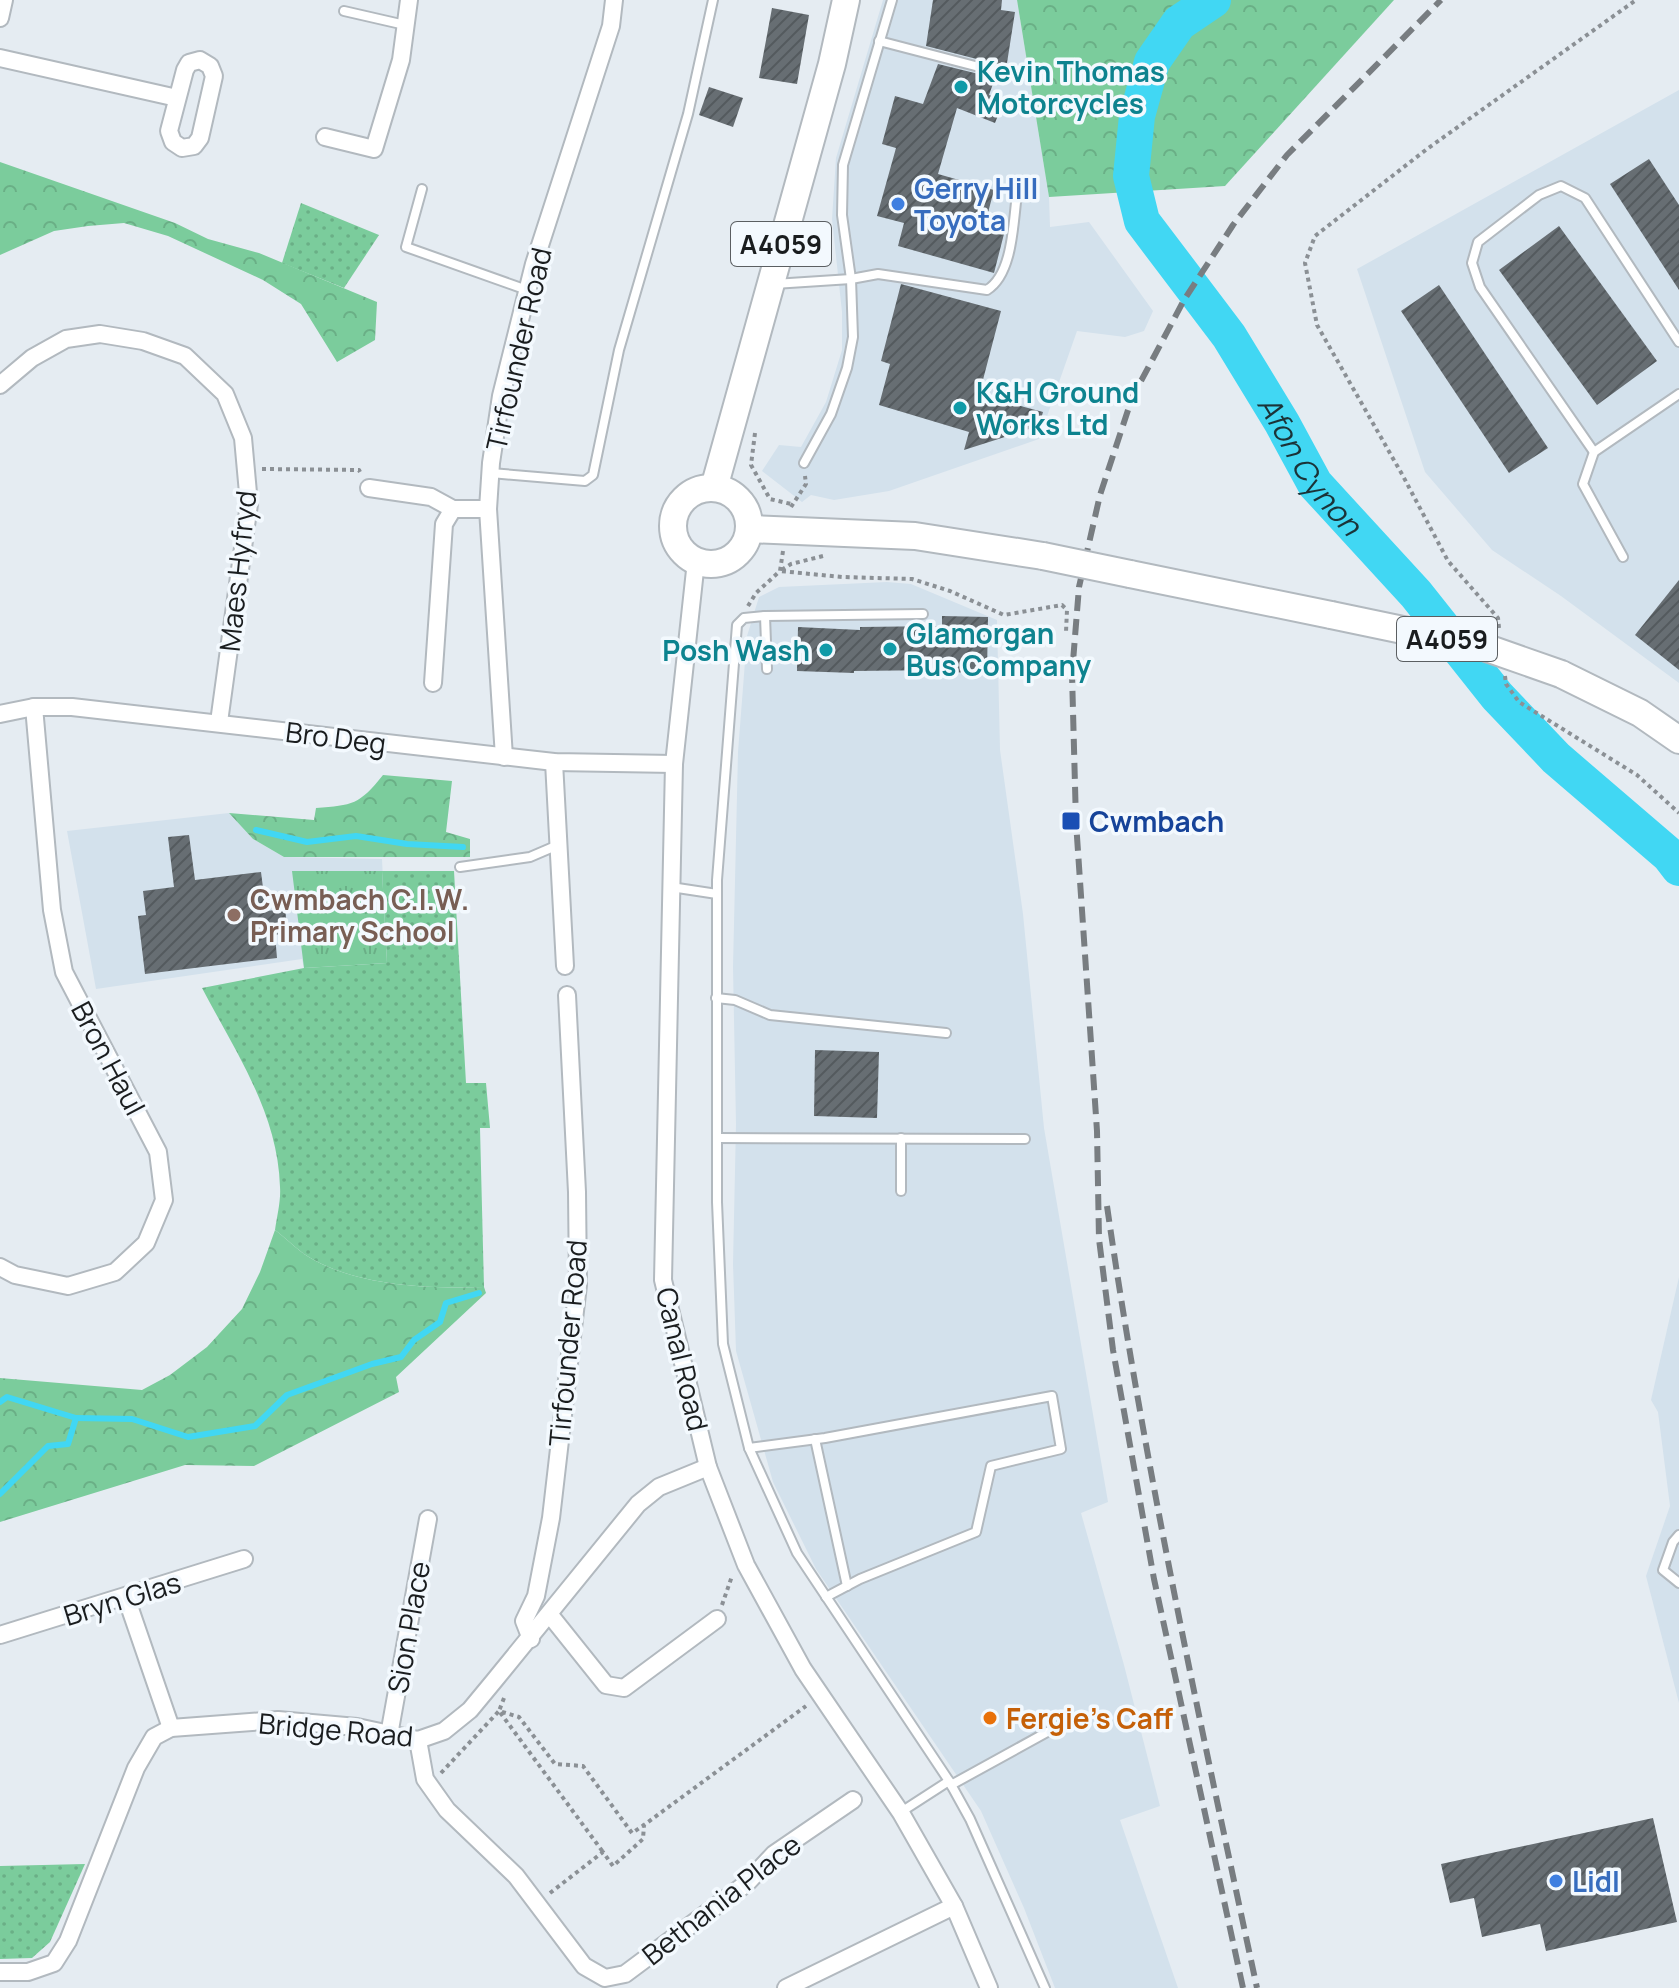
<svg xmlns="http://www.w3.org/2000/svg" width="1679" height="1988" viewBox="0 0 1679 1988" font-family="Manrope,sans-serif">
  <defs>
    <pattern id="grass-dots" width="8" height="8" patternUnits="userSpaceOnUse" patternTransform="scale(2)"><rect width="8" height="8" fill="#7bcc9c"/><path d="M2 2h.1M6 6h.1" fill="none" stroke="#6aaf86" stroke-width="1.8" stroke-linecap="round"/></pattern>
    <pattern id="forest-crowns" width="20" height="18" patternUnits="userSpaceOnUse" patternTransform="scale(2)"><rect width="20" height="18" fill="#7bcc9c"/><path d="M2 6a3 3 0 1 1 6 0M12 15a3 3 0 1 1 6 0" fill="none" stroke="#6aaf86"/></pattern>
    <pattern id="park-tufts" width="24" height="20" patternUnits="userSpaceOnUse" patternTransform="scale(2)"><rect width="24" height="20" fill="#7bcc9c"/><path d="M3 7l-1-3M5 7V3M7 7l1-3M15 17l-1-3M17 17v-4M19 17l1-3" fill="none" stroke="#6aaf86"/></pattern>
    <pattern id="building-hatch" width="6" height="6" patternUnits="userSpaceOnUse" patternTransform="scale(2)"><rect width="6" height="6" fill="#676e73"/><path d="M-1 1l2-2M0 6l6-6M5 7l2-2" fill="none" stroke="#545a5e"/></pattern>
  </defs>
  <rect width="100%" height="100%" fill="#e5ecf2"/>
  <g fill="#d3e1ec">
    <polygon points="883,0 1017,0 1049,197 1050,227 1089,222 1153,311 1144,331 1125,337 1077,331 1039,439 889,491 834,500 811,495 802,502 762,471 779,445 801,447 826,402 842,350 842,312 832,219 836,158"/>
    <polygon points="1679,90 1679,683 1561,596 1492,550 1425,472 1357,269"/>
    <polygon points="887,582 911,584 997,620 1000,750 1023,914 1044,1128 1108,1502 1081,1513 1124,1665 1160,1806 1120,1820 1178,1988 1055,1988 1024,1908 981,1811 816,1569 773,1482 736,1351 733,1264 736,1124 733,967 738,752 747,636 759,597 779,587"/>
    <polygon points="229,813 253,839 284,857 382,859 387,963 304,968 302,959 96,989 67,831"/>
    <polygon points="1679,1277 1679,1703 1646,1576 1670,1506 1658,1412 1651,1400"/>
  </g>
  <g fill="url(#grass-dots)">
    <polygon points="301,203 379,235 344,288 282,263"/>
    <path d="M382,871H454L466,1083H486L490,1128H480L484,1287C430,1289 362,1286 314,1260C300,1253 287,1239 275,1230C277,1216 281,1201 280,1187C278,1113 235,1051 202,988L304,968L387,963Z"/>
    <polygon points="85,1864 50,1942 32,1958 0,1959 0,1866"/>
  </g>
  <g fill="url(#forest-crowns)">
    <polygon points="1017,0 1394,0 1225,186 1049,197"/>
    <polygon points="0,162 175,223 208,239 259,253 377,302 375,340 337,362 301,304 263,280 168,236 124,223 88,226 54,231 0,255"/>
    <path d="M383,775L452,781L446,832L470,839V857H284L253,839L229,813L314,820L316,808C353,805 359,805 383,775Z"/>
    <path d="M275,1230C287,1239 300,1253 314,1260C362,1286 430,1289 484,1287L486,1293L396,1377L399,1392L254,1466L185,1465L0,1522V1378L142,1390L170,1375L207,1347L242,1309L260,1272Z"/>
  </g>
  <polygon fill="url(#park-tufts)" points="292,871 382,871 387,963 304,968"/>
  <g fill="none" stroke-linecap="round" stroke-linejoin="round">
    <g stroke="#41d7f3" stroke-width="6">
      <polyline points="256,830 307,842 356,836 407,844 463,847"/>
      <polyline points="0,1402 7,1397 76,1418 132,1419 188,1437 255,1426 287,1395 372,1364 401,1357 414,1340 440,1322 446,1303 479,1293"/>
      <polyline points="0,1494 48,1446 68,1444 76,1418"/>
    </g>
    <path stroke="#41d7f3" stroke-width="36" id="s1" d="M1213,0L1179,23L1152,62L1137,116L1131,176L1142,221L1229,336L1282,423L1315,484L1416,594L1497,696L1556,758L1669,855L1679,868"/>
  </g>
  <g fill="url(#building-hatch)">
    <polygon points="933,0 1002,0 1001,10 1015,12 1007,63 1001,62 1000,65 926,46"/>
    <polygon points="772,8 809,15 797,84 759,78"/>
    <polygon points="938,64 995,78 989,95 1004,100 995,123 957,108 938,174 994,190 985,224 1005,230 994,273 898,246 904,223 877,216 896,148 882,144 895,96 923,104"/>
    <polygon points="709,87 743,98 733,127 699,115"/>
    <polygon points="1649,159 1679,205 1679,290 1610,184"/>
    <polygon points="1559,226 1657,361 1597,405 1499,270"/>
    <polygon points="901,284 1001,311 979,395 1043,412 1039,426 964,450 969,432 879,405 890,364 881,361"/>
    <polygon points="1439,285 1548,448 1509,473 1401,311"/>
    <polygon points="1679,580 1679,670 1635,635"/>
    <polygon points="942,616 988,617 987,673 941,672 941,670 854,671 854,673 797,671 798,627 860,630 860,627 942,626"/>
    <polygon points="189,835 195,880 261,872 266,911 285,909 288,933 275,935 277,958 145,974 138,916 146,915 143,891 174,887 168,837"/>
    <polygon points="815,1050 879,1052 877,1118 814,1116"/>
    <polygon points="1653,1818 1677,1922 1546,1951 1540,1924 1482,1937 1474,1898 1450,1903 1441,1864"/>
  </g>
  <g fill="none" stroke-linecap="round" stroke-linejoin="round">
    <defs>
      <g id="service">
        <polyline points="344,11 405,25"/>
        <polyline points="879,41 1006,74"/>
        <polyline points="422,189 406,247 527,290"/>
        <path d="M774,284L851,279L878,274L987,290C1013,274 1013,223 1017,194"/>
        <polyline points="1594,452 1480,287 1472,263 1478,242 1539,195 1561,186 1585,198 1679,342"/>
        <polyline points="804,463 831,414 847,368 853,337 851,279 842,215 843,165 892,0"/>
        <polyline points="491,473 585,481 593,475 619,350 688,114 713,0"/>
        <polyline points="1623,557 1583,484 1594,452 1679,394"/>
        <polyline points="923,614 765,616 744,618 737,625 717,880 717,1202 723,1344 749,1448 797,1553 949,1781 970,1819 1045,1988"/>
        <polyline points="765,616 767,669"/>
        <polyline points="460,867 530,857 558,845"/>
        <polyline points="671,887 717,894"/>
        <polyline points="716,998 735,1000 770,1015 946,1033"/>
        <polyline points="718,1138 1025,1139"/>
        <polyline points="901,1191 901,1138"/>
        <polyline points="815,1439 847,1586"/>
        <polyline points="749,1448 825,1438 1052,1396 1061,1449 991,1466 976,1532 860,1579 826,1597"/>
        <polyline points="1679,1535 1673,1542 1663,1570 1679,1583"/>
        <polyline points="951,1785 1069,1720"/>
        <polyline points="901,1812 949,1781"/>
      </g>
      <g id="minor">
        <polyline points="0,18 4,0"/>
        <polyline points="0,58 177,98"/>
        <polygon points="200,60 210,66 214,76 200,138 194,146 182,148 173,142 169,131 185,70 189,63"/>
        <polyline points="325,137 374,149 401,60 409,0"/>
        <polyline points="0,385 32,358 66,339 100,334 143,341 185,356 225,394 243,438 249,504 219,722"/>
        <polyline points="369,488 431,497 453,509 488,509"/>
        <polyline points="696,561 674,764 663,1280 708,1467 746,1565 803,1669 901,1813 954,1906 989,1988"/>
        <polyline points="433,683 444,524 453,509"/>
        <polyline points="0,714 34,707 72,707 554,762 674,764"/>
        <polyline points="504,757 488,509 491,463 501,396 534,264 611,26 614,0"/>
        <polyline points="554,762 565,966"/>
        <polyline points="0,1267 15,1275 68,1286 115,1272 146,1243 164,1200 158,1152 64,972 52,910 34,707"/>
        <polyline points="126,1597 171,1728"/>
        <polyline points="550,1615 606,1685 624,1688 717,1619"/>
        <polyline points="0,1635 244,1559"/>
        <polyline points="531,1639 524,1621 536,1596 551,1518 578,1285 577,1192 567,995"/>
        <polyline points="389,1735 428,1519"/>
        <polyline points="418,1740 425,1779 447,1810 516,1876 584,1966 605,1978 625,1974 747,1883 774,1854 853,1800"/>
        <polyline points="0,1972 28,1972 54,1963 68,1941 136,1768 154,1737 171,1728 278,1720 357,1727 418,1740 444,1731 470,1710 494,1681 638,1504 659,1487 708,1467"/>
        <polyline points="786,1988 954,1906"/>
      </g>
      <g id="primary">
        <polyline points="714,488 832,64 846,0"/>
        <circle cx="711" cy="526" r="38"/>
        <polyline points="749,529 915,536 1043,556"/>
        <polyline points="1130,574 1331,615"/>
        <polyline points="1561,674 1640,713 1679,740"/>
      </g>
    </defs>
    <use href="#service" stroke="#b2b9bf" stroke-width="12"/>
    <use href="#minor" stroke="#b2b9bf" stroke-width="20"/>
    <use href="#primary" stroke="#b2b9bf" stroke-width="30"/>
    <g stroke="#8b9095" stroke-width="4" stroke-dasharray="4 4" stroke-linecap="butt">
      <polyline points="755,433 751,465 770,499 791,504"/>
      <polyline points="262,469 359,470 360,472"/>
      <polyline points="791,507 806,484 805,476"/>
      <polyline points="823,556 791,564 780,571 842,577 912,579 950,591 1004,615 1062,605 1067,610 1066,632"/>
      <polyline points="748,606 756,593 780,571 783,551"/>
      <polyline points="1499,628 1498,618 1448,561 1403,476 1317,325 1305,263 1315,236 1427,149 1636,0"/>
      <polyline points="1505,676 1506,684 1519,702 1637,775 1679,813"/>
      <polyline points="722,1605 732,1576"/>
      <polyline points="504,1698 499,1711 603,1852"/>
      <polyline points="441,1773 499,1711 519,1717 555,1764 583,1766 632,1833 644,1825"/>
      <polyline points="550,1893 603,1852 613,1866 643,1839 644,1825 806,1706"/>
    </g>
    <use href="#service" stroke="#fff" stroke-width="8"/>
    <use href="#minor" stroke="#fff" stroke-width="16"/>
    <use href="#primary" stroke="#fff" stroke-width="26"/>
    <g stroke="#787d81" stroke-width="6" stroke-dasharray="16 8" stroke-linecap="butt">
      <path d="M1107,1206C1145,1470 1201,1727 1257,1988"/>
      <polyline points="1243,1988 1154,1579 1113,1350 1099,1239 1097,1131 1076,822 1072,674 1079,587 1100,495 1132,398 1184,300 1233,225 1287,155 1441,0"/>
    </g>
    <defs>
      <g id="primary-bridge">
        <polyline points="1043,556 1130,574"/>
        <polyline points="1331,615 1484,647 1561,674"/>
      </g>
    </defs>
    <use href="#primary-bridge" stroke="#b2b9bf" stroke-width="30" stroke-linecap="butt"/>
    <use href="#primary-bridge" stroke="#fff" stroke-width="26"/>
  </g>
  <g fill="#0f9aa8" stroke="#f3f9fe" stroke-width="3">
    <circle cx="961" cy="87" r="8"/>
    <circle cx="960" cy="408" r="8"/>
    <circle cx="890" cy="649" r="8"/>
    <circle cx="826" cy="650" r="8"/>
  </g>
  <g fill="#3f7fe0" stroke="#f3f9fe" stroke-width="3">
    <circle cx="898" cy="204" r="8"/>
    <circle cx="1556" cy="1881" r="8"/>
  </g>
  <rect fill="#1a4fb4" stroke="#f3f9fe" stroke-width="3" x="1061" y="811" width="20" height="20" rx="4"/>
  <circle fill="#8d6e63" stroke="#f3f9fe" stroke-width="3" cx="234" cy="915" r="8"/>
  <circle fill="#e8710a" stroke="#f3f9fe" stroke-width="3" cx="990" cy="1718" r="8"/>
  <g text-anchor="middle" dominant-baseline="central" stroke-width="7" stroke-linejoin="round" paint-order="stroke">
    <g fill="#f3f9fe" stroke="#5b5f62" stroke-width="2">
      <rect x="731" y="222" width="100" height="44" rx="6"/>
      <rect x="1397" y="617" width="100" height="44" rx="6"/>
    </g>
    <g font-size="26" font-weight="bold" fill="#1a1d1f">
      <text x="781" y="244">A4059</text>
      <text x="1447" y="639">A4059</text>
    </g>
    <g font-size="28" font-weight="bold" fill="#0d838f" stroke="#f3f9fe" text-anchor="start">
      <text x="977" y="71">Kevin Thomas<tspan x="977" dy="32">Motorcycles</tspan></text>
      <text x="976" y="392">K&amp;H Ground<tspan x="976" dy="32">Works Ltd</tspan></text>
      <text x="906" y="633">Glamorgan<tspan x="906" dy="32">Bus Company</tspan></text>
      <text x="810" y="650" text-anchor="end">Posh Wash</text>
    </g>
    <g font-size="28" font-weight="bold" fill="#366cbe" stroke="#f3f9fe" text-anchor="start">
      <text x="914" y="188">Gerry Hill<tspan x="914" dy="32">Toyota</tspan></text>
      <text x="1572" y="1881">Lidl</text>
    </g>
    <g font-size="28" fill="#1a1d1f" stroke="#f3f9fe">
      <text transform="translate(518 349) rotate(-77)">Tirfounder Road</text>
      <text transform="translate(237 571) rotate(-84)">Maes Hyfryd</text>
      <text transform="translate(336 737) rotate(7)">Bro Deg</text>
      <text transform="translate(109 1058) rotate(62)">Bron Haul</text>
      <text transform="translate(567 1343) rotate(-85)">Tirfounder Road</text>
      <text transform="translate(683 1359) rotate(77)">Canal Road</text>
      <text transform="translate(122 1598) rotate(-17)">Bryn Glas</text>
      <text transform="translate(408 1627) rotate(-80)">Sion Place</text>
      <text transform="translate(336 1729) rotate(5)">Bridge Road</text>
      <text transform="translate(721 1899) rotate(-38)">Bethania Place</text>
    </g>
    <g font-size="28" font-weight="bold" fill="#164399" stroke="#f3f9fe" text-anchor="start">
      <text x="1089" y="821">Cwmbach</text>
    </g>
    <g font-size="28" font-weight="bold" fill="#785e54" stroke="#f3f9fe" text-anchor="start">
      <text x="250" y="899">Cwmbach C.I.W.<tspan x="250" dy="32">Primary School</tspan></text>
    </g>
    <g font-size="28" font-weight="bold" fill="#c56008" stroke="#f3f9fe" text-anchor="start">
      <text x="1006" y="1718">Fergie's Caff</text>
    </g>
    <g font-size="30" font-style="italic" fill="#1b3338" stroke="#f3f9fe">
      <text stroke="none"><textPath href="#s1" startOffset="548">Afon Cynon</textPath></text>
    </g>
  </g>
</svg>
